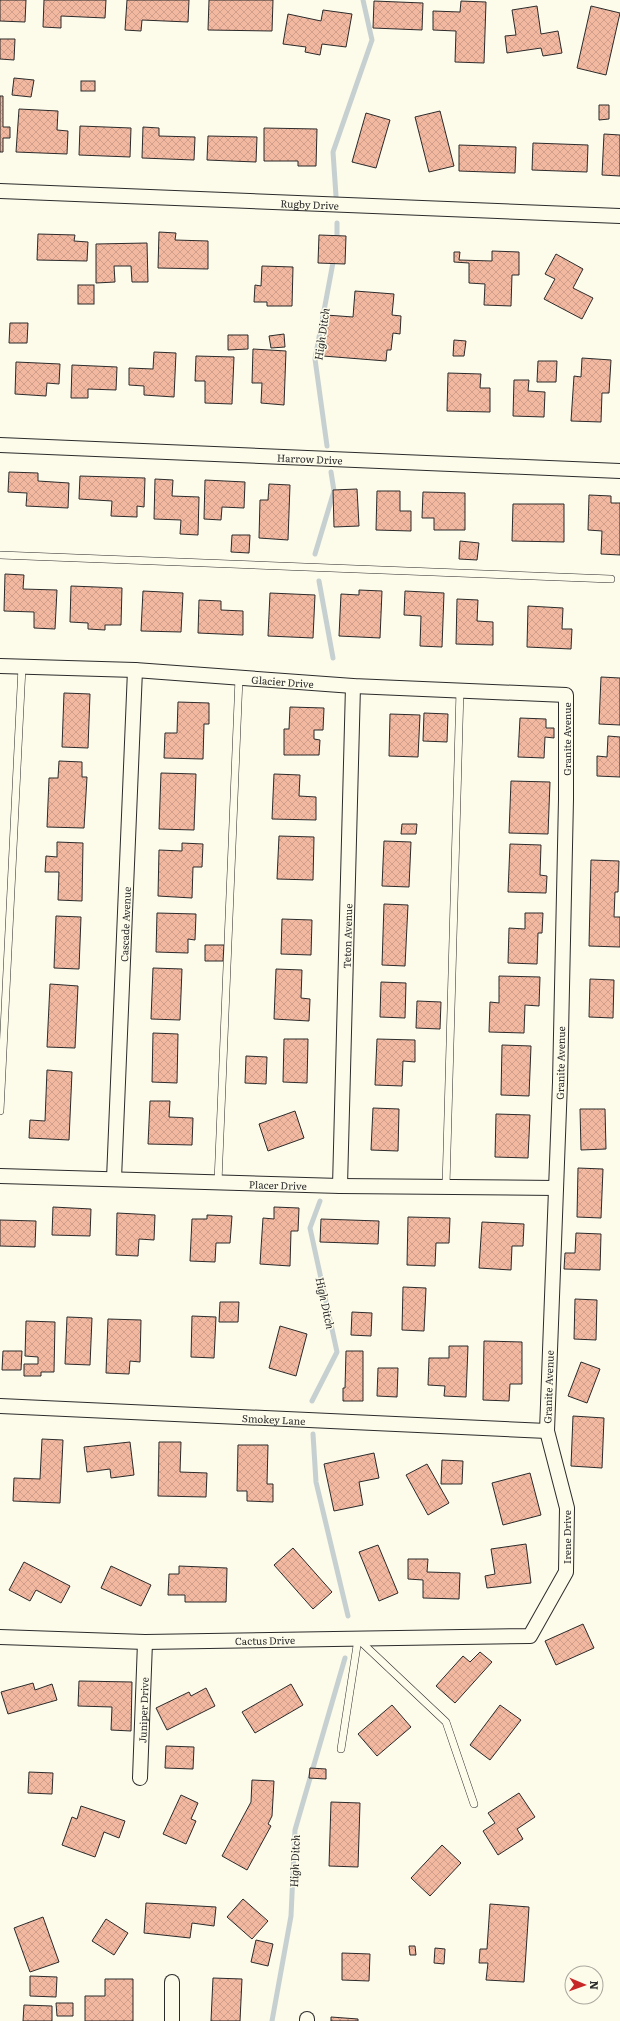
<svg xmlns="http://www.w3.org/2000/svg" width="620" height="2021" viewBox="0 0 620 2021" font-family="Literata,serif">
  <defs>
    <pattern id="building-cross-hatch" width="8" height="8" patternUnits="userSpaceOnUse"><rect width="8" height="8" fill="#f2b8a0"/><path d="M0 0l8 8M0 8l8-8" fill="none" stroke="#d09e8a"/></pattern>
  </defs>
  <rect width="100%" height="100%" fill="#fdfbea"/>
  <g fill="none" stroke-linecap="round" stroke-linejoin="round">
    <g stroke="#c7d0d0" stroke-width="5">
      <polyline points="336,196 333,152 372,40 363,0"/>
      <polyline points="337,241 337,223"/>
      <polyline points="327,446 315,359 334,257"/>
      <polyline points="315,554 334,491 331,472"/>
      <polyline points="319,581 333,658"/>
      <polyline points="312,1401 337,1352 310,1228 320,1201"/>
      <polyline points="313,1434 316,1482 348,1616"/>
      <polyline points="272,2021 291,1916 295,1830 345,1658"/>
    </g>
  </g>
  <g fill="url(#building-cross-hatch)" stroke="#2b2b2b">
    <polygon points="0,0 26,0 25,22 0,21"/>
    <polygon points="44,0 106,0 105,18 61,16 61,28 43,27"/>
    <polygon points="127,0 189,0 188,22 142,20 141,31 125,30"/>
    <polygon points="209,0 273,0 272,31 208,30"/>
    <polygon points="374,1 423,3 422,30 373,28"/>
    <polygon points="461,1 486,2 484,63 455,62 456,31 433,30 433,11 460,12"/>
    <polygon points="537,6 541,34 558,31 562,53 543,56 541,48 507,53 505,36 516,35 512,10"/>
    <polygon points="591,6 620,13 606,75 577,68"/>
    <polygon points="323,10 352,14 346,47 322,44 320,55 305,52 306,47 283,44 288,14 321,21"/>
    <polygon points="0,39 15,39 14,60 0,59"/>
    <polygon points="14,78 34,80 31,97 12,95"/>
    <rect x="81" y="81" width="14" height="10"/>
    <polygon points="0,96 3,96 3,127 10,127 10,138 3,138 3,152 0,152"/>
    <polygon points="599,105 609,105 609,119 599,120"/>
    <polygon points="19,109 58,111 57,130 68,131 67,154 16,152"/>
    <polygon points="440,111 454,166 429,172 415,117"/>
    <polygon points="366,113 390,120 376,168 352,162"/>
    <polygon points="80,126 131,128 130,157 79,155"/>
    <polygon points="143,127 159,128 159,136 195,137 194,160 142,158"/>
    <polygon points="264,128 317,129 316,166 298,166 298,161 264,161"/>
    <polygon points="604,134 620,135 620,176 602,175"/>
    <polygon points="208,136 257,137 256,162 207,160"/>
    <polygon points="533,143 588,145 587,172 532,170"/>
    <polygon points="459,145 516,147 515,173 459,171"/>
    <polygon points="159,232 176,233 175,240 208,241 208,269 158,268"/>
    <polygon points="38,234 75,235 74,241 88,242 87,261 37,260"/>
    <polygon points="319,235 346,236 345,264 318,263"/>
    <polygon points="147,243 148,282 132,282 131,266 114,266 115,282 96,283 96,244"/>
    <polygon points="492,251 519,252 519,275 512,275 511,306 484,305 485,284 469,283 469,263 454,262 454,252 460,252 459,260 492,261"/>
    <polygon points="556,254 583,269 573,288 593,298 582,319 544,299 555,279 545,274"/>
    <polygon points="262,266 293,267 292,306 267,306 267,302 254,302 255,285 261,286"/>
    <rect x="78" y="285" width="16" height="19"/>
    <polygon points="355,291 394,294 392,315 401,316 400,334 393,333 391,350 387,350 386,361 323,356 326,315 353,317"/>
    <polygon points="10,323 28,323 27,343 9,343"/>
    <polygon points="284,334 285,347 271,348 269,336"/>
    <polygon points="228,335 248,335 248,349 228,350"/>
    <polygon points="454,340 466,341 464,356 453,356"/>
    <polygon points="253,349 286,351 284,405 261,403 262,383 252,383"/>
    <polygon points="154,352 176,353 174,397 144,395 144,386 129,385 129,368 153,369"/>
    <polygon points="196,356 234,357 232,404 205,403 205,381 195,381"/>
    <polygon points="582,358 611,360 609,393 602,393 601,422 571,421 574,376 581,377"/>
    <polygon points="538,361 557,361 556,382 537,382"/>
    <polygon points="16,362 60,364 59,384 47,383 46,396 15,394"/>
    <polygon points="72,365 117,367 116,390 88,389 88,398 71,398"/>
    <polygon points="448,373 481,374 480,388 490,388 490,412 447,411"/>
    <polygon points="514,380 529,380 528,391 545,392 544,417 513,416"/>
    <polygon points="9,472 38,473 38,481 69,483 68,508 26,506 27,493 8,492"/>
    <polygon points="80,476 145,478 144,507 137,506 137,517 111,516 112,501 79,499"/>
    <polygon points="155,479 173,480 172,496 199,497 198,535 180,534 181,520 154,519"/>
    <polygon points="205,480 245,482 244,508 222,507 221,520 204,519"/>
    <polygon points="269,484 290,485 288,540 259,538 260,500 268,500"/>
    <polygon points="357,489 359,526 334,527 333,490"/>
    <polygon points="377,491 400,491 400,511 411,511 411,531 376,530"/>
    <polygon points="423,492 465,493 465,530 434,530 434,518 422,518"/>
    <polygon points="589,495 611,496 611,503 620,503 620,555 601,554 602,531 588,530"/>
    <polygon points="513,504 564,504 564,542 512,541"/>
    <polygon points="232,535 250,535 249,553 231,552"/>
    <polygon points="460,541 479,543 477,560 459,559"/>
    <polygon points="5,574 24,575 23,589 57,590 55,629 34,628 34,612 4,611"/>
    <polygon points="71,586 122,588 121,625 105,625 105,630 88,629 88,623 70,622"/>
    <polygon points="359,590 382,591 380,638 339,636 341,594 359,595"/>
    <polygon points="143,591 183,593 181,632 141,631"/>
    <polygon points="405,591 444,593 442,647 420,646 421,616 404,615"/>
    <polygon points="270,593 315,595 313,638 268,636"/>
    <polygon points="457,599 478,600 477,621 493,622 493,645 456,644"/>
    <polygon points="199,600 221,601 221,610 243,611 243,635 198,633"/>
    <polygon points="528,606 563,608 562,629 572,629 571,649 527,647"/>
    <polygon points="601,677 620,678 620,725 599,724"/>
    <polygon points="64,693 90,694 88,748 62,747"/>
    <polygon points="178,702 209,703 209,724 204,724 203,759 164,758 165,733 177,733"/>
    <polygon points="290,707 324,708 323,730 314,730 314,739 320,740 319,755 284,755 284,729 289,729"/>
    <polygon points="424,713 448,714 447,742 423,741"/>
    <polygon points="390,714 420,715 418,757 389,756"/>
    <polygon points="520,718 546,719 546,728 554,728 554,738 545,737 544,758 518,757"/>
    <polygon points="608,736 620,737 620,777 597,776 597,756 607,757"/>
    <polygon points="59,761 82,762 82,777 87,777 84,828 47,827 49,778 58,778"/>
    <polygon points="161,773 196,774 194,830 159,829"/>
    <polygon points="274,774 300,775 299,796 316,797 316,820 272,819"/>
    <polygon points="511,781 550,782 548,834 509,833"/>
    <polygon points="402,824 417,824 416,834 401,834"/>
    <polygon points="279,836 314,837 313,880 277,879"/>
    <polygon points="384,841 411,842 409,887 382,886"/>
    <polygon points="57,842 83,843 82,901 58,900 59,872 45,872 46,856 57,857"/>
    <polygon points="182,843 203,844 202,867 193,867 192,898 158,896 159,850 182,851"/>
    <polygon points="510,844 541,845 540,875 547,876 546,893 508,892"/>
    <polygon points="591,860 619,861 618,892 615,892 614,917 620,917 620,947 589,946"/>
    <polygon points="384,904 408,905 405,966 382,965"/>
    <polygon points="157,913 196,914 195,940 188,939 188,953 156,952"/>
    <polygon points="525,913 543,913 542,933 538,933 537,964 508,963 509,928 525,929"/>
    <polygon points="56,916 81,917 79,969 54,968"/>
    <polygon points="282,919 312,920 311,955 281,954"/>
    <polygon points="205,945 224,945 223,961 205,961"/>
    <polygon points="153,968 182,969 180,1020 151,1019"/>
    <polygon points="276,969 302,970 301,998 310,999 309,1021 274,1019"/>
    <polygon points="499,976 540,977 539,1006 525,1005 524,1033 489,1032 490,1002 499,1003"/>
    <polygon points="590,979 614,980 613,1018 589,1017"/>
    <polygon points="381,982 406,983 405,1018 380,1017"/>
    <polygon points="50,984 78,986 75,1048 47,1047"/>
    <polygon points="417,1001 441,1002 440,1029 416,1028"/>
    <polygon points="153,1033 178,1034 177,1083 152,1082"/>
    <polygon points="284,1039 308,1039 307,1083 283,1082"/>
    <polygon points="377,1039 415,1040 415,1062 403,1061 402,1086 375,1085"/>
    <polygon points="502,1045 531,1046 529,1096 501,1095"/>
    <polygon points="246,1056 267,1057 266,1084 245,1083"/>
    <polygon points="47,1070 72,1072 69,1140 29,1138 30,1120 45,1121"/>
    <polygon points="150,1101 170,1101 169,1117 193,1118 192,1145 148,1144"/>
    <polygon points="373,1108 399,1109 398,1151 371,1150"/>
    <polygon points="580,1109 605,1109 606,1149 581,1150"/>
    <polygon points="295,1111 304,1138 268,1151 259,1124"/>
    <polygon points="496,1114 530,1115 528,1158 495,1157"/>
    <polygon points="578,1168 603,1169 601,1218 577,1217"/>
    <polygon points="53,1207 91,1209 90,1236 52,1235"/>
    <polygon points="274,1207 299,1208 298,1231 291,1231 290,1266 260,1264 263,1218 274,1219"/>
    <polygon points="117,1213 155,1215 154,1240 139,1239 138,1256 116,1255"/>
    <polygon points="207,1215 232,1216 230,1243 216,1243 215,1262 190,1261 192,1219 207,1219"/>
    <polygon points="408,1217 450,1218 449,1243 436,1243 435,1266 407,1265"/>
    <polygon points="321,1219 379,1221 378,1244 320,1242"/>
    <polygon points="0,1220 36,1221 35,1247 0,1246"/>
    <polygon points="482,1222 524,1224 523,1246 512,1246 511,1270 479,1268"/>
    <polygon points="576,1233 601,1234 600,1270 564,1269 565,1253 575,1253"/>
    <polygon points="403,1287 426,1288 424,1331 402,1330"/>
    <polygon points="575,1299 597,1300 596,1340 574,1339"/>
    <polygon points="220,1302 239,1302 238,1322 219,1322"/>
    <polygon points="352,1312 372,1313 371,1336 351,1335"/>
    <polygon points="192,1316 216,1317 214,1358 191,1357"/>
    <polygon points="67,1317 92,1318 90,1365 65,1364"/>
    <polygon points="108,1319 141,1320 140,1362 130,1361 129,1374 106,1373"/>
    <polygon points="26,1321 55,1322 54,1372 41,1372 41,1376 24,1376 24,1364 38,1364 38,1357 25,1356"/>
    <polygon points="280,1326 307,1334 296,1376 269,1368"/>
    <polygon points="484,1341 522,1342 522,1384 510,1384 509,1401 483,1400"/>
    <polygon points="449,1346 468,1346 466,1397 444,1396 445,1386 428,1385 429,1358 449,1358"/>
    <polygon points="3,1351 22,1351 21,1370 2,1370"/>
    <polygon points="346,1351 363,1351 363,1401 343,1401 343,1388 345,1388"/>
    <polygon points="581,1362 600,1369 587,1403 568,1396"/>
    <polygon points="378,1368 398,1368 397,1397 377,1396"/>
    <polygon points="573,1416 604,1418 602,1468 571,1466"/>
    <polygon points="42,1439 63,1440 60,1503 13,1501 14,1478 40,1479"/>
    <polygon points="130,1442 134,1475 111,1478 110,1469 87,1472 84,1447"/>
    <polygon points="159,1442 181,1442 180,1472 207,1473 206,1497 158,1496"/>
    <polygon points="238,1445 268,1445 267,1484 273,1484 273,1502 247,1501 247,1491 237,1491"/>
    <polygon points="374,1453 379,1478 359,1482 363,1505 334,1511 324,1464"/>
    <polygon points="442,1460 463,1461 462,1484 441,1484"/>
    <polygon points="427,1464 449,1503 428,1515 406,1475"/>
    <polygon points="530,1473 541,1515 503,1525 492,1483"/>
    <polygon points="526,1544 531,1583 487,1588 485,1576 495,1574 491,1549"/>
    <polygon points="378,1545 398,1593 379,1601 359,1552"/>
    <polygon points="293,1548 332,1592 313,1609 274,1565"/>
    <polygon points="408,1559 428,1559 427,1572 460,1573 459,1599 423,1598 423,1580 408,1579"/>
    <polygon points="24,1562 70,1586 61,1603 36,1590 30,1601 9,1590"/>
    <polygon points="111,1566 151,1585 141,1606 101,1588"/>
    <polygon points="179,1566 227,1568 226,1602 185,1602 185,1595 168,1595 169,1574 179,1574"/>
    <polygon points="583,1624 594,1648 556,1665 545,1641"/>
    <polygon points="480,1652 492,1662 455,1703 436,1686 463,1656 470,1662"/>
    <polygon points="79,1681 132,1682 131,1731 111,1730 112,1707 78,1706"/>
    <polygon points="33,1683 35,1690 52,1684 57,1700 8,1714 1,1692"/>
    <polygon points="291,1684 303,1705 255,1733 242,1712"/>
    <polygon points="206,1688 215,1706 167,1730 156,1708 189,1692 191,1696"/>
    <polygon points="392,1705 411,1727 377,1756 358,1734"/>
    <polygon points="500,1705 521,1720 490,1760 470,1745"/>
    <polygon points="166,1746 194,1747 193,1769 165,1768"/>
    <polygon points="310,1768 326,1769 326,1779 309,1778"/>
    <polygon points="29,1772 53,1773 52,1794 28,1793"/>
    <polygon points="252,1780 274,1781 272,1816 268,1824 271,1826 247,1870 222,1856 251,1802"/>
    <polygon points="519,1793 535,1817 517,1829 523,1839 498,1855 483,1831 495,1823 488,1813"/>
    <polygon points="181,1795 198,1803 191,1819 196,1821 186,1844 163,1834"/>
    <polygon points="331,1802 360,1803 358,1867 329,1866"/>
    <polygon points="81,1806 125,1821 119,1838 104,1832 95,1857 62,1845 72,1817 77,1819"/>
    <polygon points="442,1845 461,1863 430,1896 411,1878"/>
    <polygon points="243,1899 268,1921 252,1939 227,1917"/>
    <polygon points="146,1903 216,1907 214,1926 192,1923 190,1938 144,1933"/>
    <polygon points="490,1904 529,1907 524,1982 486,1980 488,1963 479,1963 480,1949 487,1949"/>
    <polygon points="43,1917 59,1962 30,1972 14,1928"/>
    <polygon points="106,1919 128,1933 114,1955 92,1941"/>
    <polygon points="256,1940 273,1944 268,1966 251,1962"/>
    <polygon points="409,1946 415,1946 416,1955 410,1955"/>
    <polygon points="435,1948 445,1949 444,1964 434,1963"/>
    <polygon points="342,1953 370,1954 369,1981 342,1980"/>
    <polygon points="30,1976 57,1977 56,1997 30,1996"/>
    <polygon points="213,1978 242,1979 240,2021 211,2021"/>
    <polygon points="105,1979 133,1979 133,2021 85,2021 85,1996 105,1996"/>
    <polygon points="56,2003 73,2003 73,2016 57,2016"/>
    <polygon points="24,2005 52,2006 52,2021 23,2021"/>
    <polygon points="331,2017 358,2019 358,2021 331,2021"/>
  </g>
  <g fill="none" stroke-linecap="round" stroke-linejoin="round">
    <defs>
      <g id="lane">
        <polyline points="0,555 611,579"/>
        <polyline points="0,1111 22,667"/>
        <polyline points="218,1182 239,678"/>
        <polyline points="446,1186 460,690"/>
        <polyline points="358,1639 446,1722 474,1804"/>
        <polyline points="341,1749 358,1639"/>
      </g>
      <g id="street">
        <path id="s1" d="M0,191L620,216"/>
        <path id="s2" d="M0,445L620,471"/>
        <path id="s3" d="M0,666L135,670L353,686L566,695V799L560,1082L547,1431L567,1508L566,1572L530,1636L145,1642L0,1637"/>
        <path id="s4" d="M0,1176L340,1186L556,1188"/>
        <path id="s5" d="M114,1179L135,670"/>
        <path id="s6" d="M340,1186L353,686"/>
        <path id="s7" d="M0,1406L547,1431"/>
        <path id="s8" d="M140,1778L145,1642"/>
        <polyline points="172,2021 172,1982"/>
        <polyline points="307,2021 307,2019"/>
      </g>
    </defs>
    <use href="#lane" stroke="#2b2b2b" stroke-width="8"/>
    <use href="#street" stroke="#2b2b2b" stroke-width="16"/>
    <use href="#lane" stroke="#fdfbea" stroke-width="7"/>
    <use href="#street" stroke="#fdfbea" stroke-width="14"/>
  </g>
  <g text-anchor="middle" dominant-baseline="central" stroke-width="3" stroke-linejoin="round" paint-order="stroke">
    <g font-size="10" fill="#2b2b2b" stroke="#fdfbea">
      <text stroke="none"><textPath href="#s1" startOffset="310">Rugby Drive</textPath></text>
      <text stroke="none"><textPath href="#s2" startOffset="310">Harrow Drive</textPath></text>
      <text stroke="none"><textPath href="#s3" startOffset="283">Glacier Drive</textPath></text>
      <text transform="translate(566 739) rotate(-90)">Granite Avenue</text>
      <text stroke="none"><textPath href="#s5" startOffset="255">Cascade Avenue</textPath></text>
      <text stroke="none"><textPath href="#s6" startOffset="250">Teton Avenue</textPath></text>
      <text transform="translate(560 1063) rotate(-89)">Granite Avenue</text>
      <text stroke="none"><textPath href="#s4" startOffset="278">Placer Drive</textPath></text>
      <text transform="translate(548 1387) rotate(-88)">Granite Avenue</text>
      <text stroke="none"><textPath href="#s7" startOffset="274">Smokey Lane</textPath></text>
      <text transform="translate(566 1537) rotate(-90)">Irene Drive</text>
      <text transform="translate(265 1640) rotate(-1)">Cactus Drive</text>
      <text stroke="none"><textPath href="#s8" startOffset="68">Juniper Drive</textPath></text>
    </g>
    <g font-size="11" font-style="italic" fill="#2b2b2b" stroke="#fdfbea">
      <text transform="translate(321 334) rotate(-82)">High Ditch</text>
      <text transform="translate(326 1303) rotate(78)">High Ditch</text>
      <text transform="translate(294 1861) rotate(-88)">High Ditch</text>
    </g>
  </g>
  <g transform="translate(584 1985) rotate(92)"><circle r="19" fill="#fdfbea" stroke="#a9a89e"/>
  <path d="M0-3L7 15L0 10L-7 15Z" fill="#c62828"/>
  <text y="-6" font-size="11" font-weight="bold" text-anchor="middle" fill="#2b2b2b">N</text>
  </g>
</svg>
